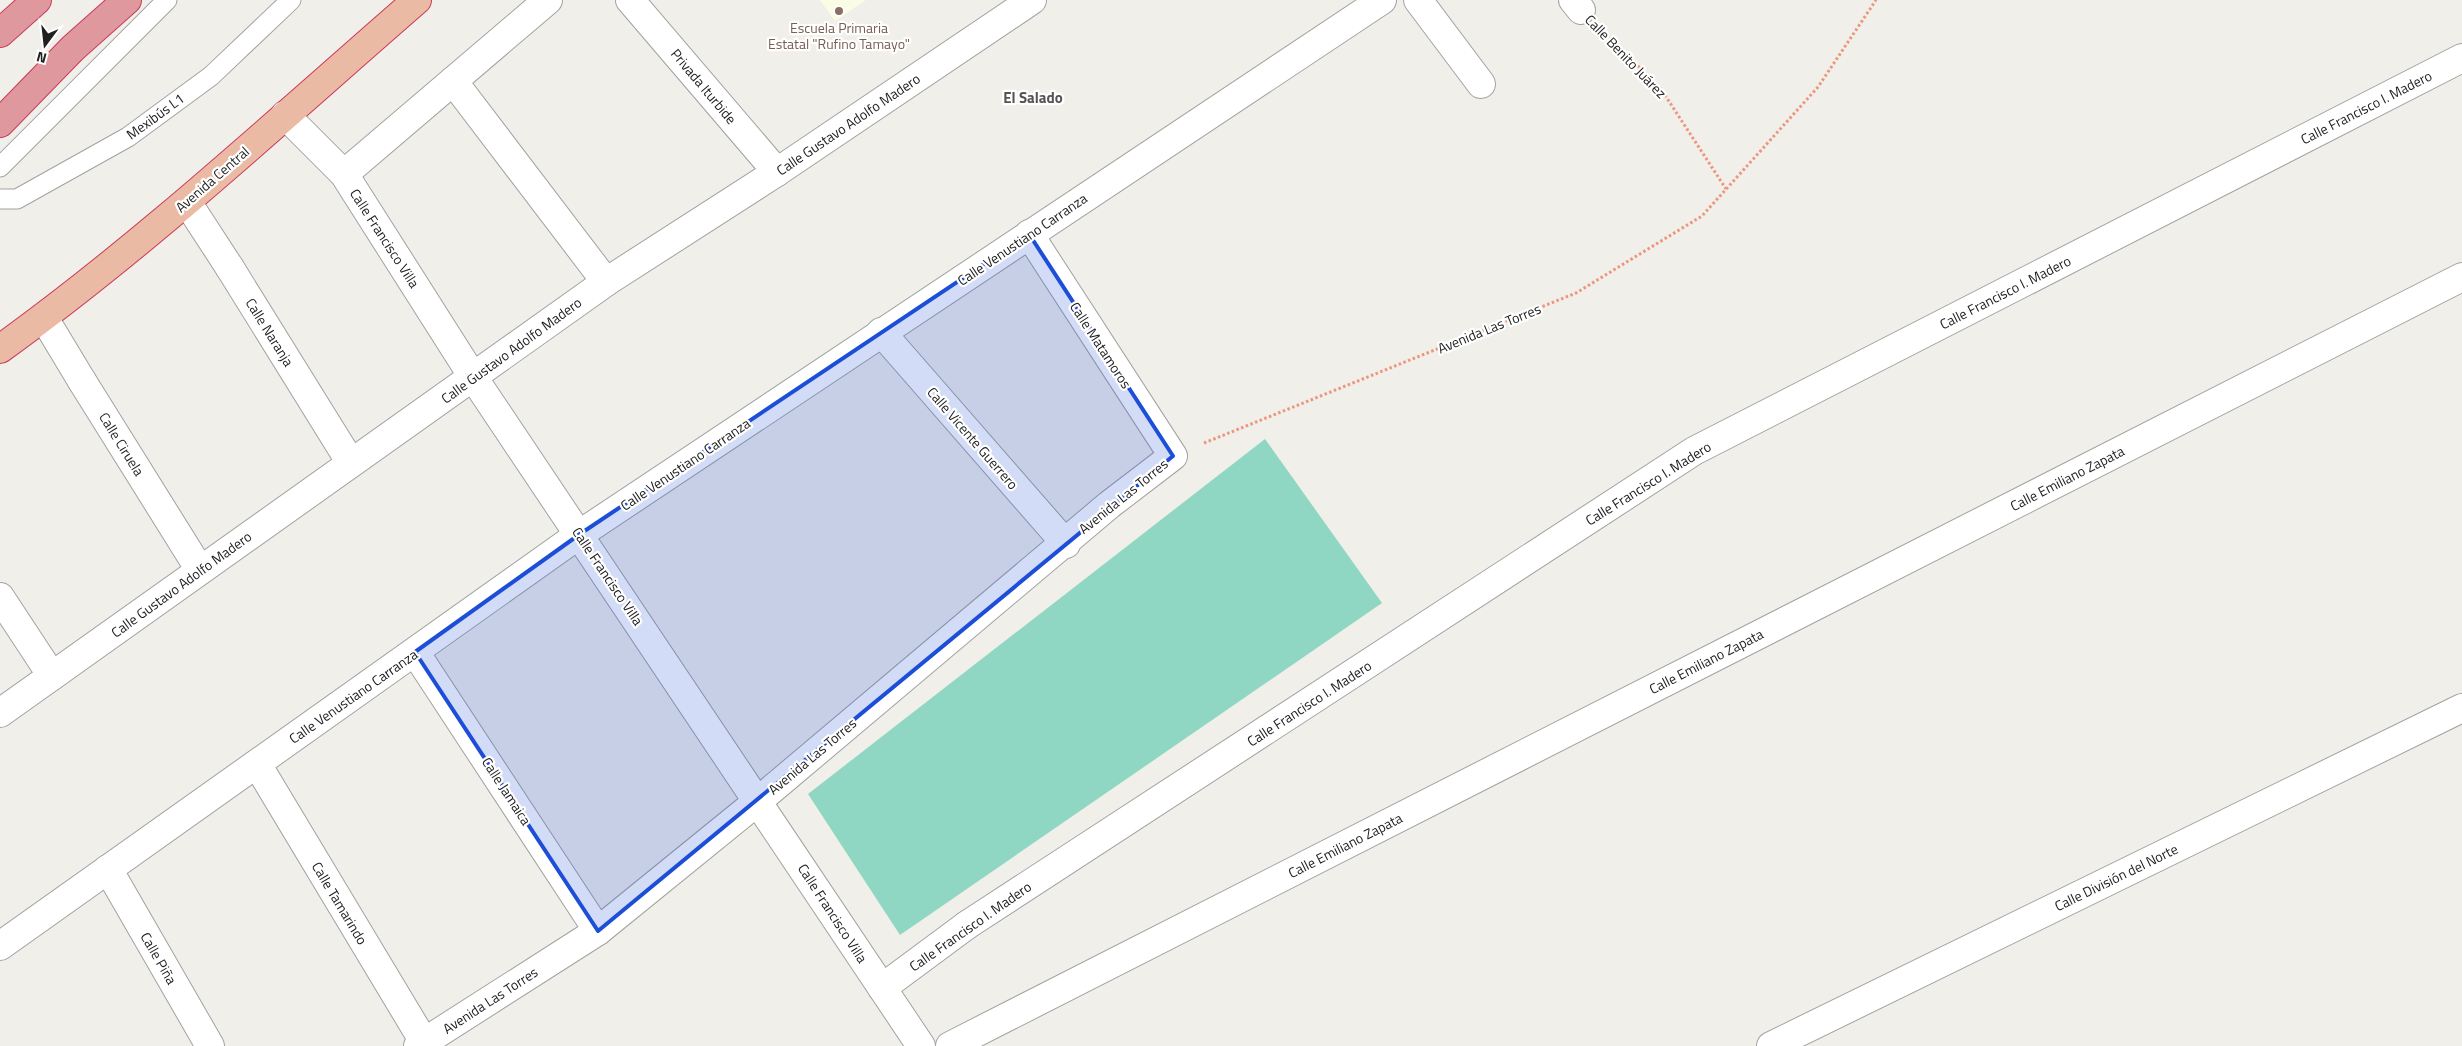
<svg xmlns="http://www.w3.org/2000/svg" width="2462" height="1046" viewBox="0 0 2462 1046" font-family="'Titillium Web',sans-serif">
  <rect width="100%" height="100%" fill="#f0efe9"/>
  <polygon fill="#fafce6" points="820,0 866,0 835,21"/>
  <polygon fill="#8fd7c3" points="1265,439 1382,603 900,935 808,794"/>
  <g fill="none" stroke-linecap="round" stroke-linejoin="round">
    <defs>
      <g id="service">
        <polyline points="0,167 167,0"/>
        <polyline points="0,199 17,199 128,137 211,76 291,0"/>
      </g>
      <g id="pedestrian">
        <polyline points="187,202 230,268"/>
        <polyline points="44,318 82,381"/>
        <polyline points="882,988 967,925"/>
      </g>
      <g id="minor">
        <polyline points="630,0 777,172"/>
        <polyline points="1418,0 1481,84"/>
        <polyline points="1573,0 1581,10"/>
        <polyline points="453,81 606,282"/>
        <polyline points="285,115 344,174 473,377 921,1046"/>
        <polyline points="344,174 548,0"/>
        <polyline points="230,268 351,463"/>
        <polyline points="881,332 1066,544"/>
        <polyline points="82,381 200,570"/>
        <polyline points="0,597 52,676"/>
        <polyline points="415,652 598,931"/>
        <polyline points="0,713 606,282 777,172 1032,0"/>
        <polyline points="257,764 424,1042"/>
        <polyline points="108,869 210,1046"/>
        <polyline points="967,925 1694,451 2462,58"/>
        <polyline points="0,946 580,534 1382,0"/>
        <polyline points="418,1046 598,931 758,801 1109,505 1173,456 1029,234"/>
        <polyline points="950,1046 2462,277"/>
        <polyline points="1771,1046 2462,708"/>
      </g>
      <path id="trunk" d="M0,349C147,243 280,119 417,0"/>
      <g id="motorway">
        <polyline points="0,33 37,0"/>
        <polyline points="0,123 73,48 127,0"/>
      </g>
    </defs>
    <use href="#service" stroke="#a2a2a2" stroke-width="21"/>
    <use href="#pedestrian" stroke="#a2a2a2" stroke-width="30"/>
    <use href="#minor" stroke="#a2a2a2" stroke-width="30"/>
    <use href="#trunk" stroke="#cb395b" stroke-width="30"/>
    <use href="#motorway" stroke="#cb395b" stroke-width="30"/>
    <g stroke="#ed957d" stroke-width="3" stroke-dasharray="2.5 2.5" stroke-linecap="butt">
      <polyline points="1606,34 1661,89 1726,189"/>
      <polyline points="1204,443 1576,293 1702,216 1818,87 1876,0"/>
    </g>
    <use href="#service" stroke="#fff" stroke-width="19"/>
    <use href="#pedestrian" stroke="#fff" stroke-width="28"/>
    <use href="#minor" stroke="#fff" stroke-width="28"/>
    <use href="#trunk" stroke="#eabaa4" stroke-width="28"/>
    <use href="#motorway" stroke="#df999e" stroke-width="28"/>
  </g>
  <path fill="#1d4ed8" fill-opacity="0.2" stroke="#1d4ed8" stroke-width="4" stroke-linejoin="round" d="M1029,234L1173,456L598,931L415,652L580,534Z"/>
  <circle fill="#8d6e63" stroke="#fff" stroke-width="2" cx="839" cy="11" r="5"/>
  <g text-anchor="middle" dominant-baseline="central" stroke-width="4.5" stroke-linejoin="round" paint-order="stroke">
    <g font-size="14" fill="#785e54" stroke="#fff">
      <text x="839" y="27">Escuela Primaria<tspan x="839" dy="16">Estatal "Rufino Tamayo"</tspan></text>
    </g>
    <g font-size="14" fill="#212121" stroke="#fff">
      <text transform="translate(1626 56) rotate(46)">Calle Benito Juárez</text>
      <text transform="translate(704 86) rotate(50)">Privada Iturbide</text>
      <text transform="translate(2366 107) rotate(-27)">Calle Francisco I. Madero</text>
      <text transform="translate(155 116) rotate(-36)">Mexibús L1</text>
      <text transform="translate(848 124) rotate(-34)">Calle Gustavo Adolfo Madero</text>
      <text transform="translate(212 179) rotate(-41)">Avenida Central</text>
      <text transform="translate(385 238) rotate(57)">Calle Francisco Villa</text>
      <text transform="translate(1022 239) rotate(-34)">Calle Venustiano Carranza</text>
      <text transform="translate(2005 292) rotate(-27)">Calle Francisco I. Madero</text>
      <text transform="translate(1489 328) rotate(-22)">Avenida Las Torres</text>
      <text transform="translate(270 332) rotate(58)">Calle Naranja</text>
      <text transform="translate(1101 345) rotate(57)">Calle Matamoros</text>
      <text transform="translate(511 350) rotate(-36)">Calle Gustavo Adolfo Madero</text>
      <text transform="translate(973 438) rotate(49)">Calle Vicente Guerrero</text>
      <text transform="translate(122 444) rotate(58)">Calle Ciruela</text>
      <text transform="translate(685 464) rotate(-34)">Calle Venustiano Carranza</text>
      <text transform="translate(2067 478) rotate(-27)">Calle Emiliano Zapata</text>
      <text transform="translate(1648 483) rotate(-32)">Calle Francisco I. Madero</text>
      <text transform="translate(1123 496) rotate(-39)">Avenida Las Torres</text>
      <text transform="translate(608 576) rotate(56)">Calle Francisco Villa</text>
      <text transform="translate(181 584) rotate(-36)">Calle Gustavo Adolfo Madero</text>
      <text transform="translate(1706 661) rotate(-27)">Calle Emiliano Zapata</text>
      <text transform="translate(353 696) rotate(-35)">Calle Venustiano Carranza</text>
      <text transform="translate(1309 703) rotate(-33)">Calle Francisco I. Madero</text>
      <text transform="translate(812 756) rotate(-40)">Avenida Las Torres</text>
      <text transform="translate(507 791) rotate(57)">Calle Jamaica</text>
      <text transform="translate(1345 845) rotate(-27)">Calle Emiliano Zapata</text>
      <text transform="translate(2116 877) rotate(-26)">Calle División del Norte</text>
      <text transform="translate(340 903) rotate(59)">Calle Tamarindo</text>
      <text transform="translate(833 913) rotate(57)">Calle Francisco Villa</text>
      <text transform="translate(970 926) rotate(-35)">Calle Francisco I. Madero</text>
      <text transform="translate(159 958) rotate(60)">Calle Piña</text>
      <text transform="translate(490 1000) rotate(-33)">Avenida Las Torres</text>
    </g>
    <g font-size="15" font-weight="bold" fill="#545454" stroke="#fff">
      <text x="1033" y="97">El Salado</text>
    </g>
  </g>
  <g transform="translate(45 45) rotate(195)" stroke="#ffffff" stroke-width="4" paint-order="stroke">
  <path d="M0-4L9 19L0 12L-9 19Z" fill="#212121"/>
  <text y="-8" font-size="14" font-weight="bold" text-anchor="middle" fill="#212121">N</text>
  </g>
</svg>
